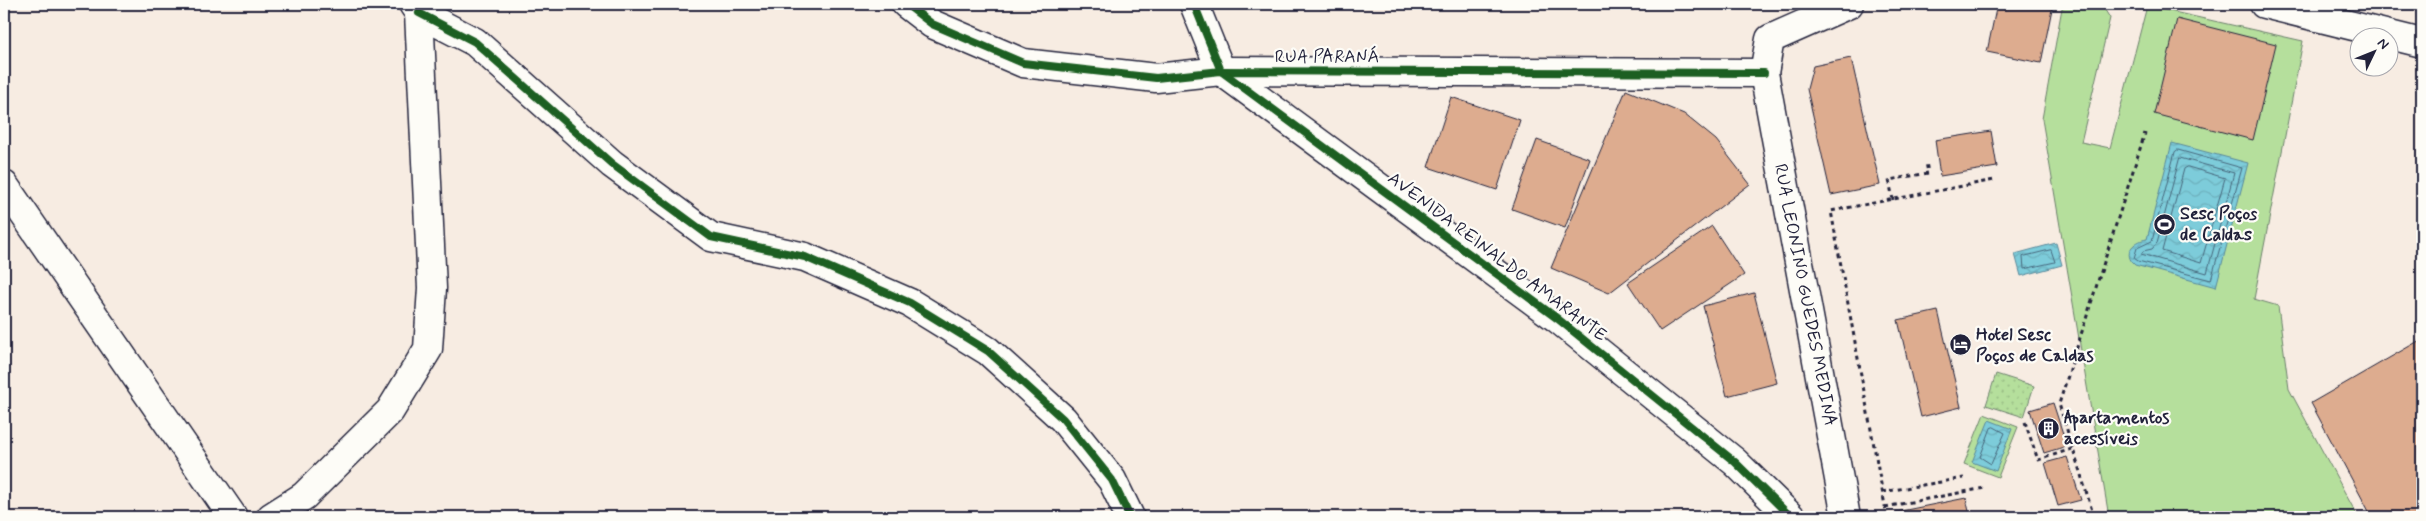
<svg xmlns="http://www.w3.org/2000/svg" width="2426" height="521" viewBox="0 0 2426 521" font-family="Mynerve,sans-serif">
  <defs>
    <pattern id="park-dots" width="8" height="8" patternUnits="userSpaceOnUse" patternTransform="scale(1.25)"><rect width="8" height="8" fill="#b5df9c"/><path d="M2 2h.1M6 6h.1" fill="none" stroke="#9bbf87" stroke-width="1.8" stroke-linecap="round"/></pattern>
    <pattern id="water-waves" width="16" height="10" patternUnits="userSpaceOnUse" patternTransform="scale(1.25)"><rect width="16" height="10" fill="#7dccda"/><path d="M0 5q4-4 8 0t8 0" fill="none" stroke="#6cafbc"/></pattern>
  </defs>
  <rect width="100%" height="100%" fill="#f7ece2"/>
  <filter id="ink" filterUnits="userSpaceOnUse"><feTurbulence type="fractalNoise" baseFrequency=".02" numOctaves="2"/><feDisplacementMap in="SourceGraphic" scale="10" xChannelSelector="R" yChannelSelector="G"/><feConvolveMatrix kernelMatrix="1 2 1 2 8 2 1 2 1" color-interpolation-filters="sRGB"/></filter>
  <g filter="url(#ink)">
    <g fill="#b5df9c" stroke="#6c806c">
      <polygon points="2070,4 2101,4 2110,18 2081,142 2110,148 2147,6 2303,41 2254,299 2278,306 2289,389 2358,517 2109,517 2042,119 2062,8"/>
      <polygon points="1984,414 2018,427 1998,477 1964,464"/>
    </g>
    <polygon fill="url(#park-dots)" stroke="#6c806c" points="1996,374 2034,386 2024,417 1986,405"/>
    <g fill="url(#water-waves)" stroke="#59889a">
      <path d="M2172,143L2248,163L2216,287L2135,265C2122,254 2133,241 2147,239Z"/>
      <polygon points="2056,243 2062,265 2021,276 2015,254"/>
      <polygon points="1989,420 2012,429 1996,471 1972,462"/>
    </g>
    <g fill="none" stroke-linecap="round" stroke-linejoin="round">
      <g stroke="#46667b" stroke-width="1">
        <polygon points="2178,150 2242,168 2211,280 2138,261 2134,258 2137,248 2152,241 2175,152"/>
        <polygon points="2180,158 2234,173 2207,273 2141,254 2143,251 2152,249 2157,243"/>
        <polygon points="2188,167 2225,178 2201,263 2162,251 2184,169"/>
        <polygon points="2051,250 2055,262 2024,269 2023,257"/>
        <polygon points="1994,427 2005,433 1991,464 1980,457 1991,428"/>
      </g>
    </g>
    <g fill="#ddac8f" stroke="#22223b">
      <polygon points="1997,4 2053,4 2041,63 1987,52"/>
      <polygon points="2177,19 2276,44 2253,140 2154,114"/>
      <polygon points="1851,58 1880,185 1831,195 1807,89 1813,66"/>
      <polygon points="1626,90 1684,114 1716,140 1750,184 1609,293 1551,268"/>
      <polygon points="1451,97 1520,120 1497,190 1428,167"/>
      <polygon points="1991,131 1997,167 1940,176 1935,140"/>
      <polygon points="1537,140 1590,159 1565,228 1512,209"/>
      <polygon points="1712,226 1744,275 1660,331 1628,283"/>
      <polygon points="1754,293 1777,383 1727,396 1703,306"/>
      <polygon points="1938,311 1961,407 1921,417 1898,320"/>
      <polygon points="2422,339 2422,517 2372,517 2311,403"/>
      <polygon points="2053,403 2067,446 2044,453 2030,410"/>
      <polygon points="2067,457 2081,500 2058,506 2045,463"/>
      <polygon points="1966,498 1970,516 1897,517 1896,512"/>
    </g>
    <g fill="none" stroke-linecap="round" stroke-linejoin="round">
      <defs>
        <g id="minor">
          <polyline points="906,4 932,24 1023,63 1156,78 1221,71 1764,73"/>
          <polyline points="419,13 475,42 612,164 711,237 805,257 910,303 988,351 1063,419 1112,480 1130,517"/>
          <polyline points="271,517 304,496 390,411 428,349 432,288 419,13 413,4"/>
        </g>
        <g id="tertiary">
          <polyline points="1194,4 1221,71 1558,319 1735,462 1791,517"/>
          <polyline points="2264,4 2422,43"/>
          <polyline points="4,185 233,517"/>
          <polyline points="1846,517 1764,73 1770,39 1849,4"/>
        </g>
      </defs>
      <use href="#minor" stroke="#22223b" stroke-width="31"/>
      <use href="#tertiary" stroke="#22223b" stroke-width="31"/>
      <g stroke="#22223b" stroke-width="3" stroke-dasharray="4 4" stroke-linecap="butt">
        <polyline points="1893,200 1889,180 1928,173 1926,162"/>
        <polyline points="2025,422 2038,460 2072,449"/>
        <polyline points="1882,492 1964,478"/>
        <polyline points="1885,507 1985,488"/>
        <polyline points="1887,517 1831,211 1994,180"/>
        <polyline points="2094,517 2059,404 2145,133"/>
      </g>
      <use href="#minor" stroke="#fdfcf7" stroke-width="28"/>
      <use href="#tertiary" stroke="#fdfcf7" stroke-width="28"/>
      <defs>
        <g id="cycleway">
          <polyline points="906,4 932,24 1023,63 1156,78 1221,71 1764,73"/>
          <polyline points="1194,4 1221,71 1558,319 1735,462 1791,517"/>
          <polyline points="419,13 475,42 612,164 711,237 805,257 910,303 988,351 1063,419 1112,480 1130,517"/>
        </g>
      </defs>
      <use href="#cycleway" stroke="#fdfcf7" stroke-width="11"/>
      <use href="#cycleway" stroke="#1b5e20" stroke-width="8"/>
    </g>
  </g>
  <defs>
    <symbol id="stadium-disc" viewBox="-11 -11 22 22"><circle r="9.5" fill="#22223b" stroke="#fdfcf7"/><path d="M0-5a6.5 5 0 1 0 0 10a6.5 5 0 1 0 0-10ZM-3.5-1.8h7v3.6h-7Z" fill="#fff"/></symbol>
    <symbol id="hotel-disc" viewBox="-11 -11 22 22"><circle r="9.5" fill="#22223b" stroke="#fdfcf7"/><path d="M-6-4.5h1.5V1H6V5H4.5V3h-9V5H-6ZM-4 0a1.8 1.8 0 1 1 3.6 0ZM.5 0V-2.5h3Q6-2.5 6 0Z" fill="#fff"/></symbol>
    <symbol id="building-disc" viewBox="-11 -11 22 22"><circle r="9.5" fill="#22223b" stroke="#fdfcf7"/><path d="M-4-6H4V6H1V3H-1V6H-4ZM-2.5-4.3h1.7v1.8h-1.7ZM.8-4.3h1.7v1.8H.8ZM-2.5-1h1.7V.8h-1.7ZM.8-1h1.7V.8H.8Z" fill="#fff"/></symbol>
  </defs>
  <g fill-rule="evenodd">
    <use href="#stadium-disc" x="2152" y="212" width="25" height="25"/>
    <use href="#hotel-disc" x="1948" y="332" width="25" height="25"/>
    <use href="#building-disc" x="2036" y="416" width="25" height="25"/>
  </g>
  <g text-anchor="middle" dominant-baseline="central" stroke-width="4.5" stroke-linejoin="round" paint-order="stroke">
    <g font-size="18" fill="#22223b" stroke="#fdfcf7">
      <text x="1327" y="57">RUA PARANÁ</text>
      <text transform="translate(1497 257) rotate(37)">AVENIDA REINALDO AMARANTE</text>
      <text transform="translate(1805 295) rotate(79)">RUA LEONINO GUEDES MEDINA</text>
    </g>
    <g font-size="18" font-weight="bold" fill="#22223b" stroke="#fdfcf7" text-anchor="start">
      <text x="2180" y="214">Sesc Poços<tspan x="2180" dy="21">de Caldas</tspan></text>
      <text x="1976" y="335">Hotel Sesc<tspan x="1976" dy="21">Poços de Caldas</tspan></text>
      <text x="2064" y="418">Apartamentos<tspan x="2064" dy="21">acessíveis</tspan></text>
    </g>
  </g>
  <rect width="2426" height="521" fill="none" stroke="#fdfcf7" stroke-width="20"/>
  <rect x="10" y="10" width="2406" height="501" fill="none" stroke="#22223b" stroke-width="2" filter="url(#ink)"/>
  <g transform="translate(2374 52) rotate(47)"><circle r="24" fill="#fdfcf7" stroke="#a5a5ac"/>
  <path d="M0-4L9 19L0 12L-9 19Z" fill="#22223b"/>
  <text y="-8" font-size="14" font-weight="bold" text-anchor="middle" fill="#22223b">N</text>
  </g>
</svg>
